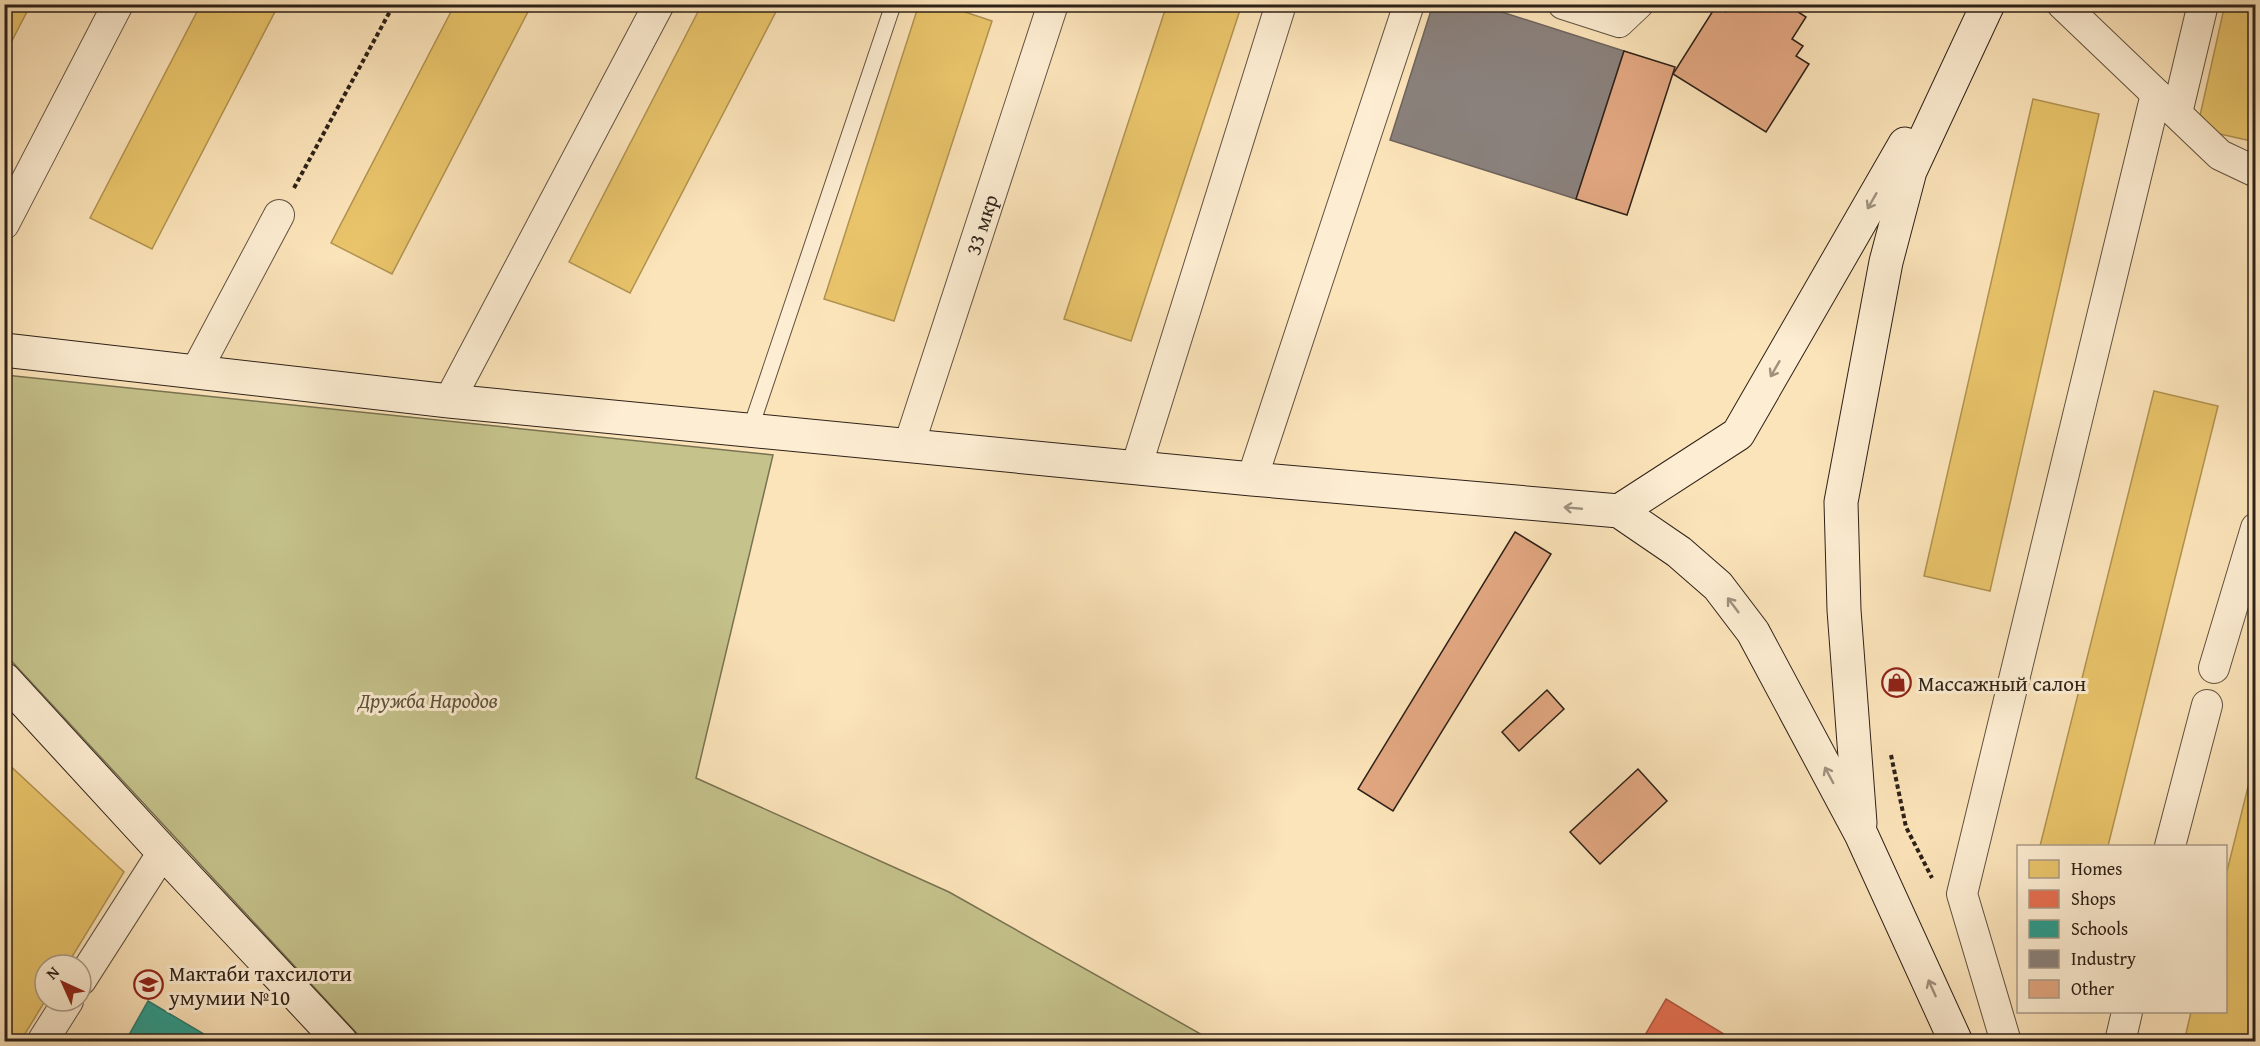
<svg xmlns="http://www.w3.org/2000/svg" width="2260" height="1046" viewBox="0 0 2260 1046" font-family="'Gentium Book Plus',serif">
  <rect width="100%" height="100%" fill="#fce4ba"/>
  <filter id="stains"><feTurbulence type="fractalNoise" baseFrequency=".00333" numOctaves="4"/><feColorMatrix values="0 0 0 0 .2 0 0 0 0 .09 0 0 0 0 .02 0 0 0 .5 -.17"/></filter>
  <radialGradient id="worn" r=".72"><stop offset=".6" stop-color="#630" stop-opacity="0"/><stop offset="1" stop-color="#630" stop-opacity=".3"/></radialGradient>
  <polygon fill="#c5c28b" stroke="#797252" stroke-width="1.5" points="5,375 773,455 696,778 949,892 1213,1041 364,1041 5,654"/>
  <g fill="#e9c46a" stroke="#b19351" stroke-width="1.5">
    <polygon points="4,4 31,4 4,56"/>
    <polygon points="201,4 279,4 152,249 90,218"/>
    <polygon points="455,4 532,4 392,274 331,243"/>
    <polygon points="702,4 780,4 630,293 569,262"/>
    <polygon points="919,4 941,4 992,21 894,321 824,299"/>
    <polygon points="1167,4 1242,4 1131,341 1064,319"/>
    <polygon points="2225,4 2256,4 2256,142 2197,129"/>
    <polygon points="2033,99 2099,114 1990,591 1924,576"/>
    <polygon points="2154,391 2218,406 2108,846 2040,846"/>
    <polygon points="2256,755 2256,1028 2252,1042 2184,1042 2191,1012 2226,1012 2226,875"/>
    <polygon points="4,760 124,872 67,965 45,965 45,1001 20,1042 4,1042"/>
  </g>
  <polygon fill="#e76f51" stroke="#af5840" stroke-width="1.5" points="1666,999 1737,1042 1641,1042"/>
  <polygon fill="#2a9d8f" stroke="#2b786b" stroke-width="1.5" points="148,1001 214,1040 213,1042 125,1042"/>
  <polygon fill="#8a817c" stroke="#6e645e" stroke-width="1.5" points="1433,4 1477,4 1624,51 1576,199 1390,140"/>
  <g fill="#e2a781" stroke="#2d2118" stroke-width="1.5">
    <polygon points="1730,4 1738,4 1745,9 1748,4 1786,4 1806,17 1792,39 1803,46 1796,56 1809,64 1766,132 1673,74 1716,6 1726,12"/>
    <polygon points="1624,51 1675,67 1627,215 1576,199"/>
    <polygon points="1515,532 1551,554 1393,811 1358,789"/>
    <polygon points="1547,690 1564,709 1519,751 1502,732"/>
    <polygon points="1638,769 1667,801 1600,864 1570,832"/>
  </g>
  <g fill="none" stroke-linecap="round" stroke-linejoin="round">
    <defs>
      <polyline id="lane" points="750,430 892,8"/>
      <g id="street">
        <polyline points="1563,4 1619,22 1638,4"/>
        <polyline points="2062,4 2220,155 2256,172"/>
        <polyline points="2177,113 2203,4"/>
        <polyline points="4,224 118,4"/>
        <polyline points="195,373 279,215"/>
        <polyline points="449,401 659,4"/>
        <path id="s1" d="M909,445L1053,4"/>
        <polyline points="1136,468 1281,4"/>
        <polyline points="1252,479 1409,4"/>
        <polyline points="2214,668 2256,528"/>
        <polyline points="2170,846 2207,705"/>
        <polyline points="81,980 163,852"/>
        <polyline points="42,1042 68,1001"/>
        <polyline points="2006,1042 1962,894 2156,94"/>
        <polyline points="2120,1042 2127,1012"/>
      </g>
      <g id="secondary">
        <polyline points="4,350 449,401 1252,479 1619,511 1679,552 1718,586 1753,632 1861,834 1956,1042"/>
        <polyline points="1619,511 1738,434 1905,144"/>
        <polyline points="4,679 163,852 341,1042"/>
        <polyline points="1860,823 1844,610 1841,502 1886,262 1910,171 1988,4"/>
      </g>
    </defs>
    <use href="#lane" stroke="#615240" stroke-width="17"/>
    <use href="#street" stroke="#615240" stroke-width="32"/>
    <use href="#secondary" stroke="#2d2118" stroke-width="35"/>
    <g stroke="#2d2118" stroke-width="4" stroke-dasharray="4.5 3" stroke-linecap="butt">
      <polyline points="294,188 394,4"/>
      <polyline points="1891,755 1906,827 1932,878"/>
    </g>
    <use href="#lane" stroke="#fdedd2" stroke-width="15"/>
    <use href="#street" stroke="#fdedd2" stroke-width="30"/>
    <use href="#secondary" stroke="#fdedd2" stroke-width="33"/>
  </g>
  <defs><path id="oneway-shaft" d="M-6 0H5M1.5-3L5.5 0L1.5 3" fill="none" stroke-width="1.6" stroke-linecap="round" stroke-linejoin="round" transform="scale(1.5)"/></defs>
  <g stroke="#9f917e">
    <use href="#oneway-shaft" transform="translate(1872 201) rotate(120)"/>
    <use href="#oneway-shaft" transform="translate(1775 369) rotate(120)"/>
    <use href="#oneway-shaft" transform="translate(1573 508) rotate(-175)"/>
    <use href="#oneway-shaft" transform="translate(1733 605) rotate(-127)"/>
    <use href="#oneway-shaft" transform="translate(1829 775) rotate(-118)"/>
    <use href="#oneway-shaft" transform="translate(1932 988) rotate(-114)"/>
  </g>
  <defs>
    <symbol id="shop-ring" viewBox="-11 -11 22 22"><circle r="9.5" fill="#fdedd2" stroke="#8f2418" stroke-width="1.5"/><path d="M-5-2.5h2.3a2.7 3.5 0 0 1 5.4 0H5L5.5 6h-11ZM-1.5-2.5h3a1.5 2.3 0 0 0-3 0Z" fill="#8f2418"/></symbol>
    <symbol id="school-ring" viewBox="-11 -11 22 22"><circle r="9.5" fill="#fdedd2" stroke="#8f2418" stroke-width="1.5"/><path d="M0-5L7-2L0 1L-7-2ZM-4 1L0 2.5L4 1V4Q0 6-4 4Z" fill="#8f2418"/></symbol>
  </defs>
  <g fill-rule="evenodd">
    <use href="#shop-ring" x="1880" y="666" width="33" height="33"/>
    <use href="#school-ring" x="132" y="968" width="33" height="33"/>
  </g>
  <g text-anchor="middle" dominant-baseline="central" stroke-width="6" stroke-linejoin="round" paint-order="stroke">
    <g font-size="21" fill="#2d2118" stroke="#fdedd2">
      <text stroke="none"><textPath href="#s1" startOffset="232">33 мкр</textPath></text>
    </g>
    <g font-size="21" fill="#2d2118" stroke="#fdedd2" text-anchor="start">
      <text x="1918" y="683">Массажный салон</text>
      <text x="169" y="973">Мактаби тахсилоти<tspan x="169" dy="24">умумии №10</tspan></text>
    </g>
    <g font-size="21" font-style="italic" fill="#5b513a" stroke="#fdedd2">
      <text x="428" y="700">Дружба Народов</text>
    </g>
  </g>
  <rect width="2260" height="1046" fill="none" stroke="#fce4ba" stroke-width="24"/>
  <rect x="6" y="6" width="2248" height="1034" fill="none" stroke="#2d2118" stroke-width="3"/>
  <rect x="12" y="12" width="2236" height="1022" fill="none" stroke="#2d2118" stroke-width="1.5"/>
  <rect x="2017" y="845" width="210" height="168" fill="#fdedd2" stroke="#aa9b88" stroke-width="1.5"/>
  <rect x="2029" y="860" width="30" height="18" fill="#e9c46a" stroke="#aa9b88" stroke-width="1.5"/>
  <text x="2071" y="875" font-size="18" fill="#2d2118">Homes</text>
  <rect x="2029" y="890" width="30" height="18" fill="#e76f51" stroke="#aa9b88" stroke-width="1.5"/>
  <text x="2071" y="905" font-size="18" fill="#2d2118">Shops</text>
  <rect x="2029" y="920" width="30" height="18" fill="#2a9d8f" stroke="#aa9b88" stroke-width="1.5"/>
  <text x="2071" y="935" font-size="18" fill="#2d2118">Schools</text>
  <rect x="2029" y="950" width="30" height="18" fill="#8a817c" stroke="#aa9b88" stroke-width="1.5"/>
  <text x="2071" y="965" font-size="18" fill="#2d2118">Industry</text>
  <rect x="2029" y="980" width="30" height="18" fill="#e2a781" stroke="#aa9b88" stroke-width="1.5"/>
  <text x="2071" y="995" font-size="18" fill="#2d2118">Other</text>
  <g transform="translate(63 983) rotate(315)"><circle r="28" fill="#fdedd2" stroke="#aa9b88" stroke-width="1.5"/>
  <path d="M0-4.5L10 22L0 15L-10 22Z" fill="#8f2418"/>
  <text y="-9" font-size="16" font-weight="bold" text-anchor="middle" fill="#2d2118">N</text>
  </g>
  <rect width="100%" height="100%" filter="url(#stains)"/>
  <rect width="100%" height="100%" fill="url(#worn)"/>
</svg>
